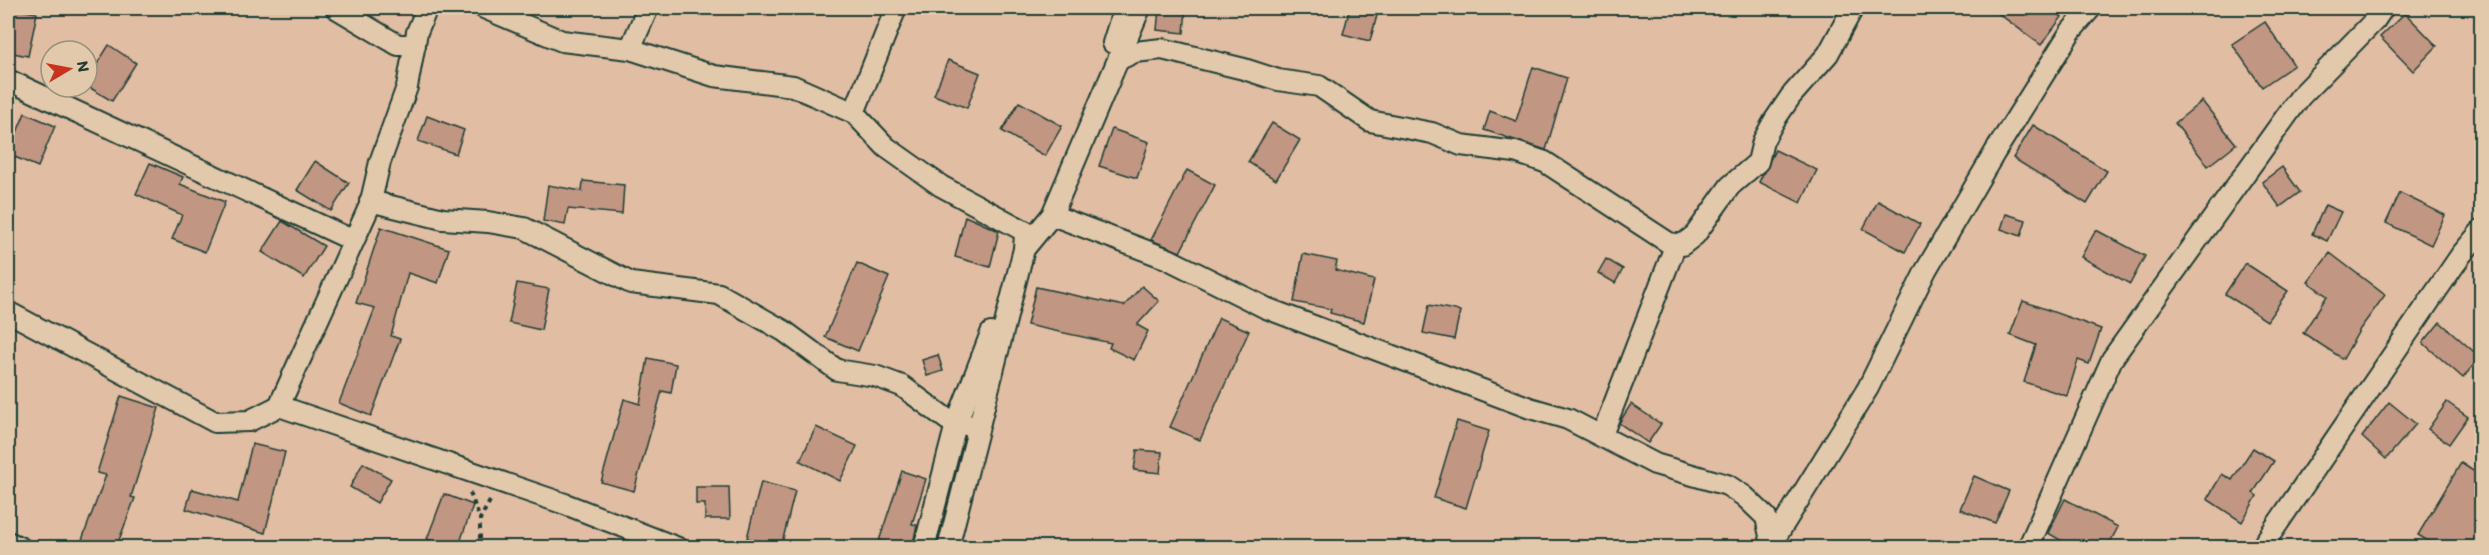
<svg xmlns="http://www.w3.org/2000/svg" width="2489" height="555" viewBox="0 0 2489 555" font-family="Itim,sans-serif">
  <rect width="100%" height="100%" fill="#e1bea3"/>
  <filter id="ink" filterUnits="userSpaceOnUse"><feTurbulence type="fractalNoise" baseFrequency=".0167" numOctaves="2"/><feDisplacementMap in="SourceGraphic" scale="12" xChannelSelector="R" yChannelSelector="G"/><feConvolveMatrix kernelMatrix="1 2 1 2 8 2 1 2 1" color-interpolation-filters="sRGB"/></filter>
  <g filter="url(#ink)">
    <g fill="#c19683" stroke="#1f3d34" stroke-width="1.5">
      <polygon points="8,8 37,13 28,56 8,52"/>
      <polygon points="1159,8 1186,8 1184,33 1157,30"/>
      <polygon points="1350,8 1379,8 1370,41 1343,34"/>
      <polygon points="1991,8 2050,8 2062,17 2041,45"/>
      <polygon points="2405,13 2437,46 2413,71 2380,37"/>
      <polygon points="2265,22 2294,65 2262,87 2232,44"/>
      <polygon points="109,45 136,63 112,101 87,86 87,80"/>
      <polygon points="948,60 980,73 967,108 934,95"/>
      <polygon points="1533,67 1567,78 1546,150 1484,130 1490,111 1516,121"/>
      <polygon points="2202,101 2236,144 2208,166 2175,123"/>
      <polygon points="1019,102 1062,126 1045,156 1002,131"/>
      <polygon points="25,113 55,126 38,167 8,154"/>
      <polygon points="427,116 464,130 456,154 418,141"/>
      <polygon points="1272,123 1300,140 1276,180 1248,162"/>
      <polygon points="2033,125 2107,171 2087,204 2013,158"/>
      <polygon points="1112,129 1149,142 1137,178 1099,166"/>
      <polygon points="1775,150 1817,170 1801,203 1759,182"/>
      <polygon points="315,161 349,183 331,211 297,190"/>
      <polygon points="150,163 183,177 180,184 225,202 205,252 172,239 182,215 136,194"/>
      <polygon points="2282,167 2300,192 2280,207 2262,182"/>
      <polygon points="1187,170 1215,185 1180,252 1151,240"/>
      <polygon points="583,181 624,185 622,214 568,209 565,225 543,221 548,185 582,191"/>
      <polygon points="2400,193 2445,215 2431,245 2386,223"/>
      <polygon points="1878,201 1920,224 1905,252 1863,229"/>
      <polygon points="2325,205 2341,212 2327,241 2312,234"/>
      <polygon points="2006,214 2026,220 2021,236 2001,229"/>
      <polygon points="965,216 999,231 990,267 955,257"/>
      <polygon points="282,221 324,246 304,278 262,252"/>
      <polygon points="381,227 449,249 438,283 408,273 391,336 400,339 371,416 339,403 375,308 356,303"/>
      <polygon points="2096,230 2145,256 2130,284 2081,257"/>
      <polygon points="2330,253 2385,295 2360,329 2343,359 2303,333 2327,296 2308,282"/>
      <polygon points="1303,254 1337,261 1335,270 1374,280 1364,322 1330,313 1331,309 1294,302"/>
      <polygon points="1606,259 1623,269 1615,283 1598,273"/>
      <polygon points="857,263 889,277 858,351 825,337"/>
      <polygon points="2245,263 2288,291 2267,321 2225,294"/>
      <polygon points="517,283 549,289 541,330 509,323"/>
      <polygon points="1142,286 1159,301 1137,325 1148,331 1134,360 1109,348 1111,343 1027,325 1036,287 1124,306"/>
      <polygon points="2023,301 2101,329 2089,364 2078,360 2067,396 2024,382 2036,345 2010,335"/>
      <polygon points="1429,305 1460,311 1454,339 1423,333"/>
      <polygon points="1219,318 1249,331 1200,440 1170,427"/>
      <polygon points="2440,322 2480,357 2463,378 2423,343"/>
      <polygon points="938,355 943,371 927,376 922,360"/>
      <polygon points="648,358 676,364 671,393 662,391 634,491 601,482 624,399 640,404"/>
      <polygon points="121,396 159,408 131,497 135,498 116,548 79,548 106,475 97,473"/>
      <polygon points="2389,402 2416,424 2386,459 2362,437"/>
      <polygon points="2447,402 2468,417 2449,444 2428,429"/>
      <polygon points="1631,404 1661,424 1648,443 1619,423"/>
      <polygon points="1457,421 1489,431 1466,508 1434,498"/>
      <polygon points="816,427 857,446 840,481 800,461"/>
      <polygon points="252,444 285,452 265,533 186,509 192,489 238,502"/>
      <polygon points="2253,448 2274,461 2253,493 2257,496 2242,522 2207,499 2222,474 2232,480"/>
      <polygon points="1137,450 1162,452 1160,473 1134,470"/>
      <polygon points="363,463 391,479 377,503 350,487"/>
      <polygon points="2461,463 2481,476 2481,548 2440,548 2418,535"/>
      <polygon points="902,471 926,479 912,524 917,525 912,548 879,541"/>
      <polygon points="1974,476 2009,491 1995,523 1960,509"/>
      <polygon points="761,482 795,491 781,547 747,538"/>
      <polygon points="696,487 729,487 730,519 705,519 705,504 696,504"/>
      <polygon points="444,494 473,505 458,548 450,548 427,539"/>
      <polygon points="2065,499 2118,527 2107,548 2074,548 2048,533"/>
    </g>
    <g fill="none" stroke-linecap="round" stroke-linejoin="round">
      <defs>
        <g id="street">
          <polyline points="336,8 398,45 415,45"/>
          <polyline points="484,8 562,41 630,49 714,76 793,86 854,113 886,147 941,186 1030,234 1025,234 1024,249"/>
          <polyline points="1113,43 1124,8"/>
          <polyline points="630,49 648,8"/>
          <polyline points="1118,60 1135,52 1162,49 1244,69 1278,80 1319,86 1370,121 1432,133 1461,145 1515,152 1545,162 1669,243 1682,245 1695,235 1730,186 1758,162 1763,141 1774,121 1791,96 1828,54 1853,8"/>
          <polyline points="8,80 352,240"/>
          <polyline points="854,113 896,8"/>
          <polyline points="370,201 443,219 488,222 524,228 631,283 719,294 784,331 837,370 875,376 902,386 948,420 978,428"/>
          <polyline points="1052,215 1168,259 1266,308 1530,408 1568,419 1655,464 1727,485 1744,496 1766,517 1771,541"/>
          <polyline points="8,312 215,422 249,421 279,406 565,504 678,548"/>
          <polyline points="279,406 370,205 380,162 407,87 417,32 427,8"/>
          <polyline points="1602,435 1676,244"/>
          <polyline points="8,542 21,548"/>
          <polyline points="924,548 956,424 991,333"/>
          <polyline points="948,548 1024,249 1052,215 1140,8"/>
          <polyline points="1769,548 1868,388 1926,270 1995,152 2071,31 2091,8"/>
          <polyline points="2028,548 2112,359 2300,97 2375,20 2383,8"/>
          <polyline points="2261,548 2461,255 2482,230"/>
        </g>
      </defs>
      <use href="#street" stroke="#1f3d34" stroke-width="24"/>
      <g stroke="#1f3d34" stroke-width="4" stroke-dasharray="4.5 4.5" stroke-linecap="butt">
        <polyline points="470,493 480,519"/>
        <polyline points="480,548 480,519 490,501 494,500"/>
      </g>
      <use href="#street" stroke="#e3c9ab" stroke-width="20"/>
    </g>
  </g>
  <rect width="2489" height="555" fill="none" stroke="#e3c9ab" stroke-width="30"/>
  <rect x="15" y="15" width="2459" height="525" fill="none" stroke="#1f3d34" stroke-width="2" filter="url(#ink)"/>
  <g transform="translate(69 69) rotate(80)"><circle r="28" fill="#e3c9ab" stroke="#95917b" stroke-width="1.5"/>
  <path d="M0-4.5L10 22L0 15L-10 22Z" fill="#c8321e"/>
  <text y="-9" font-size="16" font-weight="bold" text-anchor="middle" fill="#1f3d34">N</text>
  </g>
</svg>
